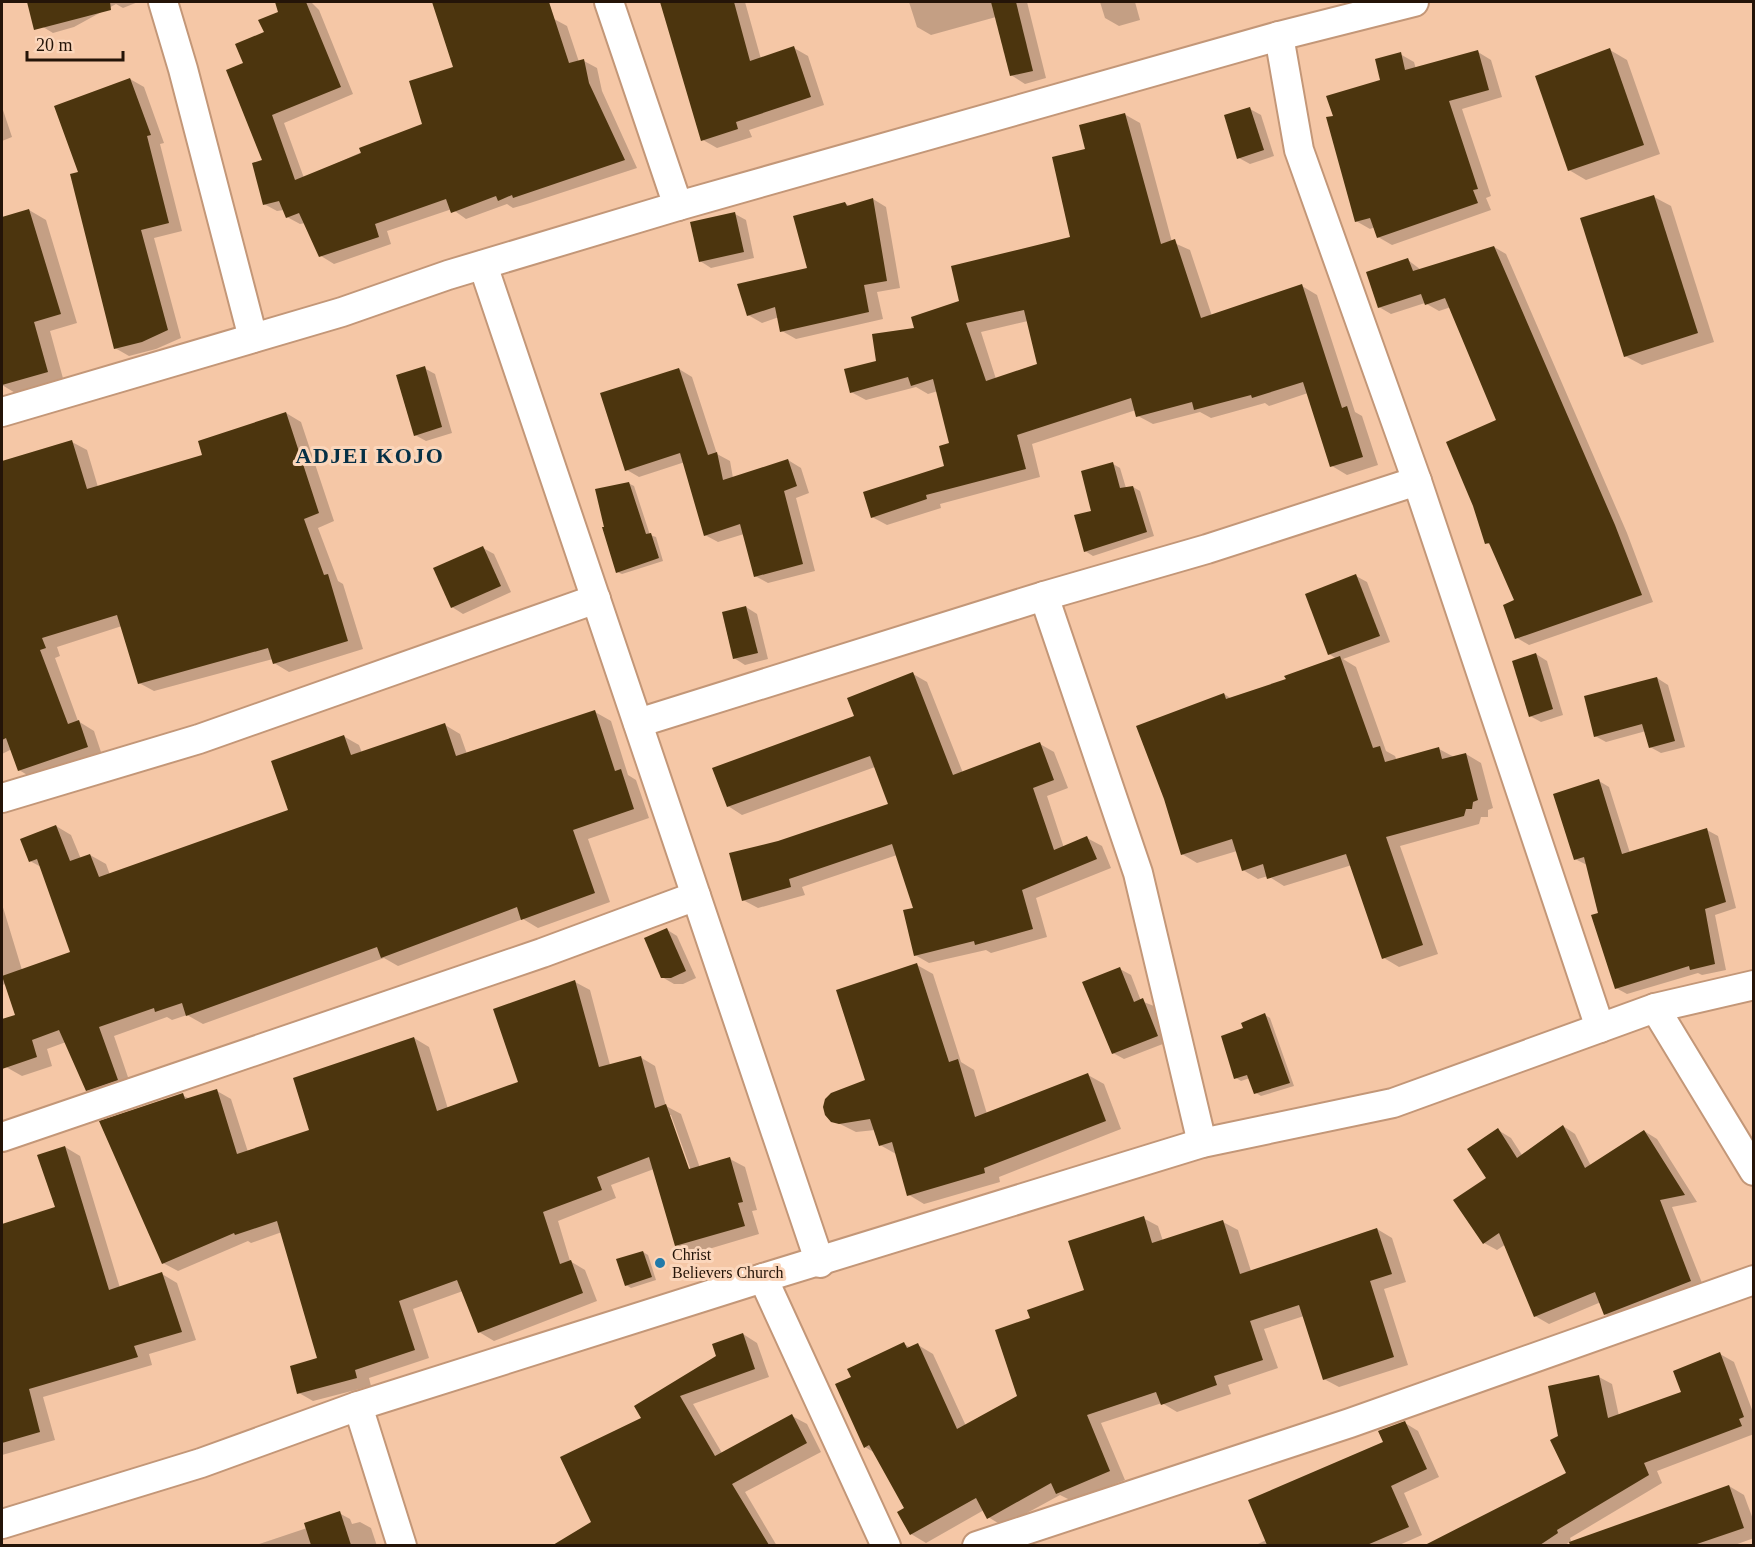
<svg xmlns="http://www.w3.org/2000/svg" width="1755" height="1547" viewBox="0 0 1755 1547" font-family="'Times New Roman',serif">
  <rect width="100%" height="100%" fill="#f5c7a6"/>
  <g fill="#0003" fill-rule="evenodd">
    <polygon points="37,2 138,2 123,8 116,4 74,27 53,33 43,27"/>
    <polygon points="277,2 311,2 319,10 353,94 284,123 304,178 424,124 455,68 433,2 524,2 535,25 554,19 567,26 579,62 584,61 597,68 602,91 637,168 527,204 513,208 507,204 466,219 452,209 387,231 391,244 334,264 321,256 305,223 300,224 287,217 284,210 277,211 264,204 264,161 245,64 280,13"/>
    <polygon points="662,2 745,2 761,59 794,48 808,56 824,105 749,130 752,137 717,148 703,140"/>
    <polygon points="909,2 1030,2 1027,2 1046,78 1025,84 1011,75 996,17 931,35 917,27"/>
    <polygon points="1100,2 1135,2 1140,20 1119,26 1105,18"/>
    <polygon points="1610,50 1627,60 1660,154 1586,180 1569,170"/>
    <polygon points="1478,52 1491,60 1502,97 1462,109 1491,196 1486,198 1491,210 1392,245 1378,237 1375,227 1370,229 1356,221 1335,117 1382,81 1400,54 1414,62 1416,69"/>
    <polygon points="130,79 144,87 164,143 160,144 182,231 154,238 181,338 156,349 129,356 115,348 80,173"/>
    <polygon points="2,107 12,137 2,141"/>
    <polygon points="1250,109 1261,115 1274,156 1250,164 1239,158"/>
    <path d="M1124,114L1140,123L1172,242L1190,250L1212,316L1302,286L1317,295L1355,412L1362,416L1378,465L1347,475L1332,466L1308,393L1269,406L1265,403L1211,418L1200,412L1153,424L1138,416L1136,410L1032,444L1040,477L940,504L941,508L887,525L872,517L945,467L951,444L938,391L928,394L916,387L866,400L851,392L877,362L916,329L1072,239L1087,150ZM1028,321L1039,365L996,379L981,332Z"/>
    <polygon points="1654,197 1671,206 1714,342 1642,365 1625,356"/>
    <polygon points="873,199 886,207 900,288 877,292 883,319 796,339 782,331 779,317 762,323 748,315 809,269 845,203 851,207"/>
    <polygon points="29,210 46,220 77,323 50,331 64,382 17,394 2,385 2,361 4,360 2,351 2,219"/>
    <polygon points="735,214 746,220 754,258 711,268 700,261"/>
    <polygon points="1494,247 1506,254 1627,533 1653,602 1529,645 1517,638 1505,606 1516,601 1492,546 1487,543 1498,421 1451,307 1439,311 1425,303 1391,314 1379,307 1408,260 1421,270"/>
    <polygon points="424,368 435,374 452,433 426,441 415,435"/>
    <polygon points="679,369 692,377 717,454 730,461 733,478 788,460 801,468 809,493 796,498 815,571 768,583 755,576 744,534 718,542 705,535 685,462 639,477 627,470"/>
    <polygon points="286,413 301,422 334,521 318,528 338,581 343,584 363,649 289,672 274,663 273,659 154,691 139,683 122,626 57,647 60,656 55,658 78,721 94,731 102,755 34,779 19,770 12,749 2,754 2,463 72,442 87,450 98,487 204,456"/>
    <polygon points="1113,464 1120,468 1126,488 1133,487 1140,491 1154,536 1093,556 1085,551 1093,512"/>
    <polygon points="628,483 634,486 650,535 656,537 663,561 622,574 617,572"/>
    <polygon points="483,548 494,554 511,592 463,614 452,607"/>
    <polygon points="1356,576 1367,582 1390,642 1343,659 1356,667 1386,751 1395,756 1397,761 1439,749 1454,757 1466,754 1481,763 1493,808 1488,810 1488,817 1481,817 1479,824 1400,846 1438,954 1399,967 1384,958 1352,865 1284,886 1268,876 1258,879 1243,870 1237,851 1197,863 1182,854 1224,694 1232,699 1287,680 1337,659 1329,654"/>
    <polygon points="746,607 757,614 768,659 745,665 734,658"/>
    <polygon points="1536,654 1547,661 1563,715 1541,722 1530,716"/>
    <polygon points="913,674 927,682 963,773 1040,744 1054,752 1068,788 1047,796 1064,848 1087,838 1102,846 1111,868 1036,898 1047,937 991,953 986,950 929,963 915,955 915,909 897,855 802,887 805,895 758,908 743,900 778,842 890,805 875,767 742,815 728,806 856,717"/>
    <polygon points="1657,678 1668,685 1685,747 1661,753 1650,747 1646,731 1606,742 1595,736"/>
    <polygon points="595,712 611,721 628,775 636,780 649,818 588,839 610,902 538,928 523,919 398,966 384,958 203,1024 187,1015 172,1020 167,1017 114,1036 132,1089 103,1099 87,1090 66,1042 47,1049 52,1066 22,1076 6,1067 2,1053 2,1021 17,1016 6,984 2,985 2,904 22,970 72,953 41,867 30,861 56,826 71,835 81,859 90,855 106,864 110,875 289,811 343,736 359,745 362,753 445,725 460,734 467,754"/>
    <polygon points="1599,781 1609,787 1630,853 1707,830 1718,836 1736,908 1715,915 1726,970 1702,975 1698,973 1627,994 1616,988 1587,865 1575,859"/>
    <polygon points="666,929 677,936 696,978 683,984 674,984 662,977"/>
    <polygon points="917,965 933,974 961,1062 974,1070 987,1114 1088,1075 1104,1084 1121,1129 999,1177 1000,1182 924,1204 909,1195 896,1154 880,1145 875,1130 856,1132 832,1120 867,1081"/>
    <polygon points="1120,969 1131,975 1141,1001 1154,1006 1168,1042 1124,1059 1113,1053"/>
    <path d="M575,982L590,990L610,1065L640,1057L655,1066L666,1106L681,1114L700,1168L730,1159L745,1167L757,1210L752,1211L759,1234L692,1254L677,1245L654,1169L611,1185L616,1198L558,1221L570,1261L585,1270L597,1301L494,1341L479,1332L463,1291L413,1309L429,1358L369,1378L371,1386L313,1401L299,1393L319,1359L282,1232L251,1243L248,1241L178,1271L163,1263L182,1095L190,1099L217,1091L231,1099L248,1152L311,1131L414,1038L429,1047L448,1109L520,1083ZM668,1115H671L693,1176L690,1177Z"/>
    <polygon points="1265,1015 1270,1018 1294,1086 1261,1096 1256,1093 1250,1078 1241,1081 1236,1078 1245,1029"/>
    <polygon points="1563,1126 1575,1134 1591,1166 1644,1131 1657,1139 1697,1202 1672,1207 1704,1288 1618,1322 1605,1314 1601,1302 1549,1324 1535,1316 1506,1244 1497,1250 1484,1243 1488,1178 1498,1130 1511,1138 1522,1155"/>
    <polygon points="65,1147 80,1156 120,1288 162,1274 177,1283 196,1340 149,1354 152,1365 43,1397 55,1440 2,1455 2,1226 57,1208"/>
    <polygon points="1143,1218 1158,1226 1163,1241 1223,1222 1238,1230 1251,1271 1377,1229 1392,1238 1406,1282 1384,1289 1408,1365 1339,1387 1324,1379 1304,1316 1264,1329 1278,1368 1228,1385 1231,1394 1177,1412 1162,1403 1101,1423 1125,1480 1072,1501 1060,1495 1003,1526 988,1517 984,1510 926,1543 911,1534 906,1508 875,1453 865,1447 853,1378 904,1344 911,1348 918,1345 933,1354 966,1426 1019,1396 1032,1319 1086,1291"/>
    <polygon points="643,1252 648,1255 656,1280 631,1288 626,1285"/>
    <polygon points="743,1334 757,1343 769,1377 693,1404 722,1453 792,1416 807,1424 821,1452 745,1492 777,1546 556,1546 593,1523 643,1419"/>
    <polygon points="1720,1354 1734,1362 1754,1415 1754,1434 1657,1471 1662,1483 1570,1538 1571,1541 1564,1546 1454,1546 1449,1535 1568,1473 1560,1437 1599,1377 1612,1384 1619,1416 1683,1393"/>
    <polygon points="1405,1423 1418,1431 1439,1477 1404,1493 1422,1535 1397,1546 1254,1546 1266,1540 1385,1443"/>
    <polygon points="1729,1486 1744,1495 1754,1522 1754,1538 1732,1546 1604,1546 1599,1533"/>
    <polygon points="339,1513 350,1519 352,1524 360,1522 371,1528 377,1546 253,1546 307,1528"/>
  </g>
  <g fill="#4c350e" fill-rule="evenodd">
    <polygon points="27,2 110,2 111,10 34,30"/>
    <polygon points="275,2 306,2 341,87 272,115 295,180 361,153 359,148 422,124 409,81 453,67 432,2 549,2 569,63 584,59 589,83 625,160 513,198 512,195 498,201 496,196 451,213 446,199 375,224 379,237 319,257 299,213 286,218 279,201 263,205 252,163 262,160 226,70 243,63 235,44 264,32 258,20 278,12"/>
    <polygon points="660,2 734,2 750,61 794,46 811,97 736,122 738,129 701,141"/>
    <polygon points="991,2 1016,2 1033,71 1010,76"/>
    <polygon points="1610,48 1644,145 1568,171 1535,76"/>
    <polygon points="1478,50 1489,90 1449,101 1478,189 1473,190 1478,203 1377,238 1370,218 1355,222 1326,117 1333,116 1326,96 1380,80 1375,59 1401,52 1405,70"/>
    <polygon points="130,78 151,135 147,136 169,223 141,230 168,330 142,342 114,349 70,174 78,172 54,106"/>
    <polygon points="1250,107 1264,150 1237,159 1224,115"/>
    <path d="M1125,113L1161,244L1175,239L1201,318L1302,284L1342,408L1347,406L1363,457L1330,467L1303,382L1252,398L1251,395L1194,410L1192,402L1136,417L1131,398L1017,435L1026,469L926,495L927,499L871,518L863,492L944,466L939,446L949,443L933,379L911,386L908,377L850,393L844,369L876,361L872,334L914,328L911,317L959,301L951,266L1070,237L1052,157L1085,149L1079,125ZM1024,310L1037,364L986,381L966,323Z"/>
    <polygon points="1654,195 1698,333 1624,357 1580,218"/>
    <polygon points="873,198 887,281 864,285 869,312 780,332 775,307 747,316 737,284 807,268 793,216 845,202 847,206"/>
    <polygon points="29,209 61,314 34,322 48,372 2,385 2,217"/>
    <polygon points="735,212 744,252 699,262 690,222"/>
    <polygon points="1494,246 1615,525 1642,595 1515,639 1503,605 1514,600 1489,543 1485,544 1473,506 1446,442 1496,420 1445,298 1425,305 1421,294 1378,308 1366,272 1408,258 1413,271"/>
    <polygon points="425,366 442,427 414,436 396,375"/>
    <polygon points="679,368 708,455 717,452 723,480 788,459 797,486 784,491 803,564 754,577 740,524 704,536 680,453 625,471 600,393"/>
    <polygon points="286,412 319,513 304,519 324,575 328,574 348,641 273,664 268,648 138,684 117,615 42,638 46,648 40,650 68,724 79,720 88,747 18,771 6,738 2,740 2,461 72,440 87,489 202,455 198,441"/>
    <polygon points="1113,462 1120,488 1133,486 1147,532 1084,552 1074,515 1091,511 1081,471"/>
    <polygon points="629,482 646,534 651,533 659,558 616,573 602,527 604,527 595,489"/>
    <polygon points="483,546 501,586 451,608 433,568"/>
    <polygon points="1356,574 1380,636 1328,655 1305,594"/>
    <polygon points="746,606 758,653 733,659 722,612"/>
    <polygon points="1536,653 1553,709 1529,717 1512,661"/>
    <polygon points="1340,656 1373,748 1380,746 1385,762 1439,747 1442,759 1466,753 1478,800 1473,802 1472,809 1466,809 1464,816 1386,837 1423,945 1382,959 1346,854 1267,879 1263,864 1242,871 1232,839 1181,855 1164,799 1136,726 1224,693 1226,699 1286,679 1284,676"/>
    <polygon points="913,672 953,775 1040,742 1054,780 1033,788 1054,850 1087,836 1097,859 1022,890 1033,929 975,945 974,941 914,956 903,910 913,908 892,844 789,879 791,887 742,901 729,853 778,841 888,804 870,756 727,807 712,768 854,716 847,698"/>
    <polygon points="1657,677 1675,741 1649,748 1642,724 1594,737 1584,696"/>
    <polygon points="595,710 615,771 621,769 634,809 573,830 595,893 521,920 517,907 381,958 377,947 186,1016 182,1003 155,1012 154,1008 99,1027 118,1080 86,1091 59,1030 32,1040 37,1057 2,1069 2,1019 15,1015 2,976 70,952 37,859 29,862 20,839 56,825 70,861 90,854 99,877 288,810 271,761 344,735 351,755 445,723 456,756"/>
    <polygon points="1599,779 1622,854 1707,828 1726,902 1705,909 1715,964 1690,970 1689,966 1615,989 1591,915 1598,913 1584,857 1574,860 1553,794"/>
    <polygon points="667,928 686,971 671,978 661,978 644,938"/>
    <polygon points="917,963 949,1062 958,1059 975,1117 1088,1073 1106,1121 984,1168 985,1173 907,1196 892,1142 879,1146 870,1119 839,1124 831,1122 825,1115 823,1107 825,1099 831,1093 865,1080 836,990"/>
    <polygon points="1120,967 1134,1002 1143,998 1158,1036 1112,1054 1082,982"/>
    <polygon points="575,980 599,1067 641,1056 655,1108 666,1104 689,1169 730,1157 743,1202 738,1203 745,1226 675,1246 649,1157 597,1177 602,1190 543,1212 560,1264 571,1260 583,1293 478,1333 457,1280 399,1301 415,1350 355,1370 357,1378 297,1394 290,1366 317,1358 277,1221 235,1235 234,1233 162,1264 99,1121 183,1093 185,1099 217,1089 237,1154 309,1130 293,1078 414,1037 437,1111 518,1082 493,1009"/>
    <polygon points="1265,1013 1290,1083 1254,1094 1247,1075 1234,1079 1221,1036 1243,1028 1241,1023"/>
    <polygon points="1563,1125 1585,1168 1644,1130 1685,1195 1660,1200 1691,1281 1604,1315 1595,1292 1534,1317 1499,1233 1483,1244 1453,1200 1486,1178 1467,1149 1498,1128 1517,1158"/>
    <polygon points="65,1146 109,1290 162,1272 182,1332 134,1346 138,1357 29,1389 40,1432 2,1443 2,1224 55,1207 37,1155"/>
    <polygon points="1144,1216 1152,1243 1223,1220 1240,1274 1377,1228 1392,1274 1370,1281 1394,1357 1323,1380 1299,1305 1250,1321 1263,1360 1214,1376 1217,1385 1161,1405 1156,1392 1087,1415 1110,1471 1056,1494 1051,1483 987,1519 976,1498 910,1535 897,1512 904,1508 869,1445 864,1448 835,1384 851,1377 847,1369 904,1342 907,1348 918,1343 957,1429 1017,1396 995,1330 1030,1318 1027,1310 1084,1290 1068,1241"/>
    <polygon points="643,1251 652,1277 625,1286 616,1259"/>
    <polygon points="743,1333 755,1369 680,1396 715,1456 792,1414 807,1443 732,1484 769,1545 553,1545 591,1522 560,1457 641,1418 634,1406 716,1356 712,1344"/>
    <polygon points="1720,1352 1744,1417 1739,1419 1742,1426 1644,1463 1649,1475 1557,1530 1558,1533 1540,1545 1425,1545 1566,1473 1550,1440 1558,1436 1548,1386 1599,1375 1608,1418 1681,1392 1673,1371"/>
    <polygon points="1405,1421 1427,1469 1391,1486 1409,1527 1367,1545 1267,1545 1248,1500 1383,1442 1378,1431"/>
    <polygon points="1729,1485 1744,1528 1694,1545 1570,1545 1569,1542"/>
    <polygon points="340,1511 351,1545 311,1545 304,1523"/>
  </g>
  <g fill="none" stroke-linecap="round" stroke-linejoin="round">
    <defs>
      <g id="minor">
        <polyline points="163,2 183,69 253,338"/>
        <polyline points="609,2 678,206"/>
        <polyline points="1279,36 1299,150 1417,481 1600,1028"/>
        <polyline points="483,265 820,1263"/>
        <polyline points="2,412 342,312 448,275 678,206 1279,36 1414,2"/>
        <polyline points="1044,596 1207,549 1417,481"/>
        <polyline points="638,723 1044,596 1138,873 1202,1143"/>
        <polyline points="2,798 199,739 596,599"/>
        <polyline points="1655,1008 1754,1171"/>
        <polyline points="2,1137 542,953 696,896"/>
        <polyline points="763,1278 886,1546"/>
        <polyline points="358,1406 402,1546"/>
        <polyline points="2,1524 201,1463 358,1406 763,1278 1202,1143 1393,1103 1655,1008 1754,985"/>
        <polyline points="977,1546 1350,1423 1754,1280"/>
      </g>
    </defs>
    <use href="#minor" stroke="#c39778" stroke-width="32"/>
    <use href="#minor" stroke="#fff" stroke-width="28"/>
  </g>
  <circle fill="#217aa9" stroke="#fbd6bb" stroke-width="2" cx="660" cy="1263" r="6"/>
  <g text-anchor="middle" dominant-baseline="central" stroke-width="6" stroke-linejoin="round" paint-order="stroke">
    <g font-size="16" fill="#241408" stroke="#fbd6bb" text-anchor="start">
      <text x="672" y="1254">Christ<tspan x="672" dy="18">Believers Church</tspan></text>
    </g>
    <g font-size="22" font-weight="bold" letter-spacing="1.5" fill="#042f45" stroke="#fbd6bb">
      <text x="370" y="455">ADJEI KOJO</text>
    </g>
  </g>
  <rect width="1755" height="1547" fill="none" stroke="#241408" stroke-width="6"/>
  <path d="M27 51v9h96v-9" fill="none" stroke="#241408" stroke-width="3"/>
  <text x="36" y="51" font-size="18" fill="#241408" stroke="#fbd6bb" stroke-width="4.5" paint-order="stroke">20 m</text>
</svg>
